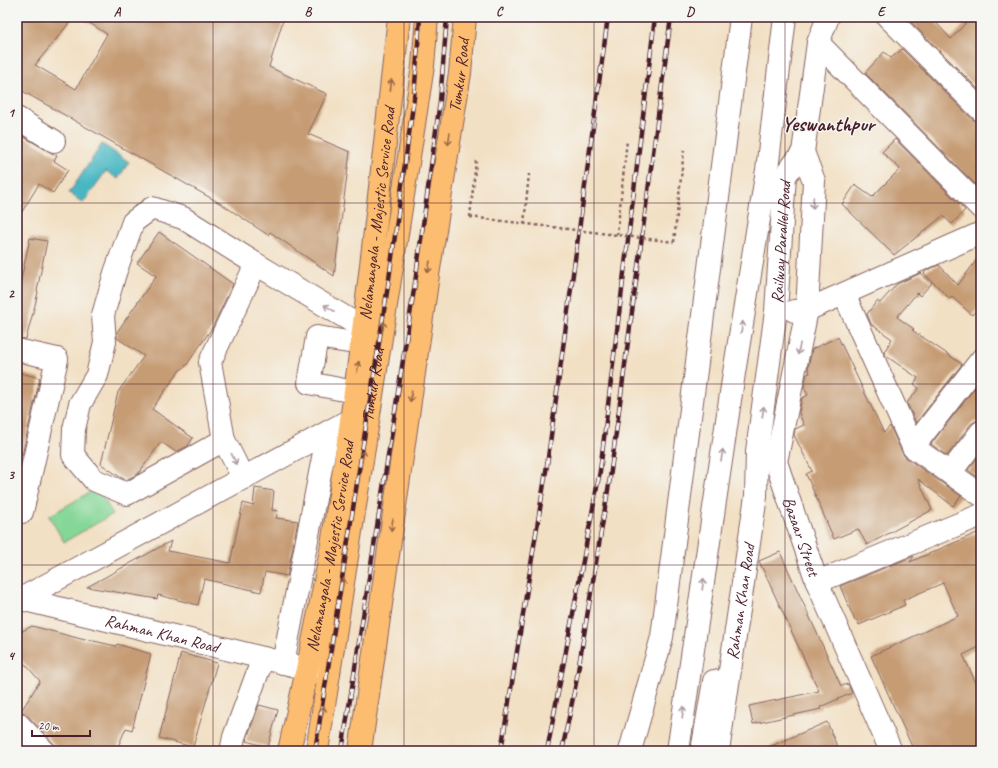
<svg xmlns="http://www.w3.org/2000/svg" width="998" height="768" viewBox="0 0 998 768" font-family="Caveat,sans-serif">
  <rect width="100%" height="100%" fill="#f6f6f2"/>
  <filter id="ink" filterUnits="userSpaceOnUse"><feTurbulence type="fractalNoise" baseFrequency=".025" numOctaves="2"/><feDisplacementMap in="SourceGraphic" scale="8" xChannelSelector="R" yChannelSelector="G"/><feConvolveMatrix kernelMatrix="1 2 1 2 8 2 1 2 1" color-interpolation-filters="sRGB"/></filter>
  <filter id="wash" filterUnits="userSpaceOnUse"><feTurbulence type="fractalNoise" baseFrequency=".012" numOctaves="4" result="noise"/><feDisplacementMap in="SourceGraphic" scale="16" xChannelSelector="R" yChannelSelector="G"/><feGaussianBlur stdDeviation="0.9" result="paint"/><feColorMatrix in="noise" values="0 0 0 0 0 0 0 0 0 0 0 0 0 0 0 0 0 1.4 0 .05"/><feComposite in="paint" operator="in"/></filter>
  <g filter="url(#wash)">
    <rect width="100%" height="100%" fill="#f2e0c4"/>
    <polygon fill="#85d797" stroke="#687b61" points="97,488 113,514 64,542 49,516"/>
    <polygon fill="#48b7c2" stroke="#496b76" points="102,144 129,162 118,179 106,171 83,203 69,193"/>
    <g id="blocks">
      <g fill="#c69c74">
        <polygon points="17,17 74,17 35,65 76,89 107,34 80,17 284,17 269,67 327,94 308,134 350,152 334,276 270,232 268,235 223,205 17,88"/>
        <polygon points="906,17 931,17 951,39 971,17 981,17 981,92"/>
        <polygon points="902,49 972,119 977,122 981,122 981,190 865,73 884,52 891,58"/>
        <polygon points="17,133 57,156 54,161 68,170 53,193 39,184 17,220"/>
        <polygon points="895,139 965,210 952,224 943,216 894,255 842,204 855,185 872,197 900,169 882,152"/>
        <polygon points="159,232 233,284 212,328 186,366 179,371 152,409 193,438 188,446 176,452 161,442 138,474 126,480 120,477 101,464 118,392 144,356 117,338 117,332 156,276 137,263"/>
        <polygon points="30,238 47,241 37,291 38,292 35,305 26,339 17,338 17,298"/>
        <polygon points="981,254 981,305 972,315 952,297 950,299 924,273 927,270 939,265 958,285"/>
        <polygon points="921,273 932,283 920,296 917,293 897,317 914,329 912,330 962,364 916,423 907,403 919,388 914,384 918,378 886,356 884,352 892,339 871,324 867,314 877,301 880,303 897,284"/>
        <polygon points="838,337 884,433 890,426 902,452 905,457 961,496 953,506 918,479 932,510 867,545 858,529 834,539 806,474 812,471 794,435 795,429 804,425 799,413 802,398 808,395 804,387 807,374 810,373 808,368 812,349"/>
        <polygon points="17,372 40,378 22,455 17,454"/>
        <polygon points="981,380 981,420 976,421 971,424 947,456 931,444"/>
        <polygon points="981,453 981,480 968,470"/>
        <polygon points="255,488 274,491 272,510 278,511 276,518 298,521 287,576 265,572 261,592 204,579 198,605 158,595 157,599 87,587 171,541 168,551 230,563 243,503 253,506"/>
        <polygon points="977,533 981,541 981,646 963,655 981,694 981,748 975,751 914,751 871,656 958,616 943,583 903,600 905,605 859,625 857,620 855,621 840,586 914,556 910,562"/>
        <polygon points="780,552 841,686 848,684 852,693 820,707 821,709 753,724 749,706 819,691 759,561"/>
        <polygon points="32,626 85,640 85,639 116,646 117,644 151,654 132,730 126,728 116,751 66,751 54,744 26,714 21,711 40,681 17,655 17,634"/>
        <polygon points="181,653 217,663 193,747 159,738"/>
        <polygon points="259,705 278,710 268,747 246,741"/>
        <polygon points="827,722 839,751 760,751"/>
      </g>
    </g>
  </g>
  <g filter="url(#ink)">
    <use href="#blocks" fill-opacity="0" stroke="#856361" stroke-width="1"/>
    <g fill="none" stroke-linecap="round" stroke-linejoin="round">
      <defs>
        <g id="minor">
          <polyline points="888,17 981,110"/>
          <polyline points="818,43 981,208"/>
          <polyline points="17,118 54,141"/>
          <path id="s1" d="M803,152L814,181L807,310L776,462L817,582L891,751"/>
          <polyline points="844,294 913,447 981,495"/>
          <polyline points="794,311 807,310 981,233"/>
          <polyline points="17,350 57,359 22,512 17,511"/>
          <polyline points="354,392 309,383 317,337 361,344"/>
          <polyline points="224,440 127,494 94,480 73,455 74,429 80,404 97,375 105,342 103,315 115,273 133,222 152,208 183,218 256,264 363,328"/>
          <polyline points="913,447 981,360"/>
          <polyline points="950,473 981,432"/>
          <polyline points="243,478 224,440 210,362 256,264"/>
          <polyline points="817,582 981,515"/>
          <path id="s2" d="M17,598L329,674"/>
          <polyline points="17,601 350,420"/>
          <polyline points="283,663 328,432"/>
          <polyline points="17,723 44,751"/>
          <polyline points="233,751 232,747 234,737 263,658"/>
          <polyline points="630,751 662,637 741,17"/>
          <polyline points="678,751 734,373 767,170 785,17"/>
          <polyline points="702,751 714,681"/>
          <path id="s3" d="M718,751L756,496L757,451L776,311L785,176L803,152L818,43L828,17"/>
        </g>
        <g id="major">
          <path id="s4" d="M289,751C304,685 319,617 331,550C361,374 379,195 399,17"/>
        </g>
        <g id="highway">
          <polyline points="317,751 423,66 427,17"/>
          <path id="s5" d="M360,751L428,275L460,73L465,17"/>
        </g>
      </defs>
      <use href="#minor" stroke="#856361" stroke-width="24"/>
      <use href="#major" stroke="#856361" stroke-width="24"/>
      <use href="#highway" stroke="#856361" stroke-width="24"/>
      <g stroke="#856361" stroke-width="2.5" stroke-dasharray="3 3" stroke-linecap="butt">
        <polyline points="470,217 476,161"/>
        <polyline points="524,224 529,174"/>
        <polyline points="617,235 627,140"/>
        <polyline points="674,242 684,150"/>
      </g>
      <use href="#minor" stroke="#fff" stroke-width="22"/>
      <use href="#major" stroke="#fcbd6f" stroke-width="22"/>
      <use href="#highway" stroke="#fcbd6f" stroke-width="22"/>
      <defs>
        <g id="rail">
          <path id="s6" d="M315,751L389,279L414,98L420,17"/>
          <polyline points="342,751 415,283 440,101 447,17"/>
          <polyline points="501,751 547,465 608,17"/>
          <polyline points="547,751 600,471 655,17"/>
          <polyline points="562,751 576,683 610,478 671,17"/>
        </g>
      </defs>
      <use href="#rail" stroke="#4a1f2b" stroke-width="4.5"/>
      <use href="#rail" stroke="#f6f6f2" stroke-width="3" stroke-dasharray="9" stroke-linecap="butt"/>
      <polyline stroke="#856361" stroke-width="2.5" stroke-dasharray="3 3" stroke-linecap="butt" points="470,217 674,242"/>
    </g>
    <defs><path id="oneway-shaft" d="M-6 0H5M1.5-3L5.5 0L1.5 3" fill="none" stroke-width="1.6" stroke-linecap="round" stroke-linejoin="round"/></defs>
    <g stroke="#9a664a">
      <use href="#oneway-shaft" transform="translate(391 85) rotate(-83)"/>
      <use href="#oneway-shaft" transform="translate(449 139) rotate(99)"/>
      <use href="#oneway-shaft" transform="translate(429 267) rotate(99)"/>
      <use href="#oneway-shaft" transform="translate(383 327) rotate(-81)"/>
      <use href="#oneway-shaft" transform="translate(358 367) rotate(-82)"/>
      <use href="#oneway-shaft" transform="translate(411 396) rotate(98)"/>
      <use href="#oneway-shaft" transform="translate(363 456) rotate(-81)"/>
      <use href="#oneway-shaft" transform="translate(392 525) rotate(98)"/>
      <use href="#oneway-shaft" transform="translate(343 584) rotate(-81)"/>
      <use href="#oneway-shaft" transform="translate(323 712) rotate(-81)"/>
    </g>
    <g stroke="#ae9aa0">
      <use href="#oneway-shaft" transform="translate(813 203) rotate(94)"/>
      <use href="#oneway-shaft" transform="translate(329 308) rotate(-149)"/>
      <use href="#oneway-shaft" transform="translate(742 327) rotate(-81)"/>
      <use href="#oneway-shaft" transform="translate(799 349) rotate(101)"/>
      <use href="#oneway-shaft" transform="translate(763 412) rotate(-82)"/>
      <use href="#oneway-shaft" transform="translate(722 455) rotate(-81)"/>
      <use href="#oneway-shaft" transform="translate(234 459) rotate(64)"/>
      <use href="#oneway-shaft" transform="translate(703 584) rotate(-82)"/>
      <use href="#oneway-shaft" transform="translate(683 712) rotate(-82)"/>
    </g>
  </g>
  <path fill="none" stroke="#4a1f2b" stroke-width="1" stroke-opacity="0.55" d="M213,17V751M404,17V751M594,17V751M785,17V751M17,203H981M17,384H981M17,565H981"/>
  <g text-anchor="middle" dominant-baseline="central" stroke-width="3" stroke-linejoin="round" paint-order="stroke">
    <g font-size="17" fill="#4a1f2b" stroke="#f6f6f2">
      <text stroke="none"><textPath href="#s5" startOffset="683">Tumkur Road</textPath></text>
      <text stroke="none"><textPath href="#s4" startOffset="545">Nelamangala - Majestic Service Road</textPath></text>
      <text stroke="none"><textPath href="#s3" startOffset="513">Railway Parallel Road</textPath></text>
      <text stroke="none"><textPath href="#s6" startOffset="371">Tumkur Road</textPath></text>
      <text stroke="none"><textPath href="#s1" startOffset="394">Bazaar Street</textPath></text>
      <text stroke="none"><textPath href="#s4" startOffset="209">Nelamangala - Majestic Service Road</textPath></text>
      <text stroke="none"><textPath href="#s3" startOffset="151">Rahman Khan Road</textPath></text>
      <text stroke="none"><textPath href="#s2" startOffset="149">Rahman Khan Road</textPath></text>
    </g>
    <g font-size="21" font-weight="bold" fill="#4a1f2b" stroke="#f6f6f2">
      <text x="828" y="124">Yeswanthpur</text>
    </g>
  </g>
  <rect width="998" height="768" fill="none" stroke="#f6f6f2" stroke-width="44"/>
  <path d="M32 730v6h58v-6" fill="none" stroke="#4a1f2b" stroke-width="2"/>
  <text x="38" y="730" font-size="12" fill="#4a1f2b" stroke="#f6f6f2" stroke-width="3" paint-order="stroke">20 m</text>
  <rect x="22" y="22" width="954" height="724" fill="none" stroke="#4a1f2b" stroke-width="1.5"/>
  <g font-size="13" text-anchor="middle" font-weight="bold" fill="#4a1f2b">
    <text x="117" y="16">A</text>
    <text x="308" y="16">B</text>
    <text x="499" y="16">C</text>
    <text x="690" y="16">D</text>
    <text x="881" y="16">E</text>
    <text x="11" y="117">1</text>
    <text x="11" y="298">2</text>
    <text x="11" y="479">3</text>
    <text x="11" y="660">4</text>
  </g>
</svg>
